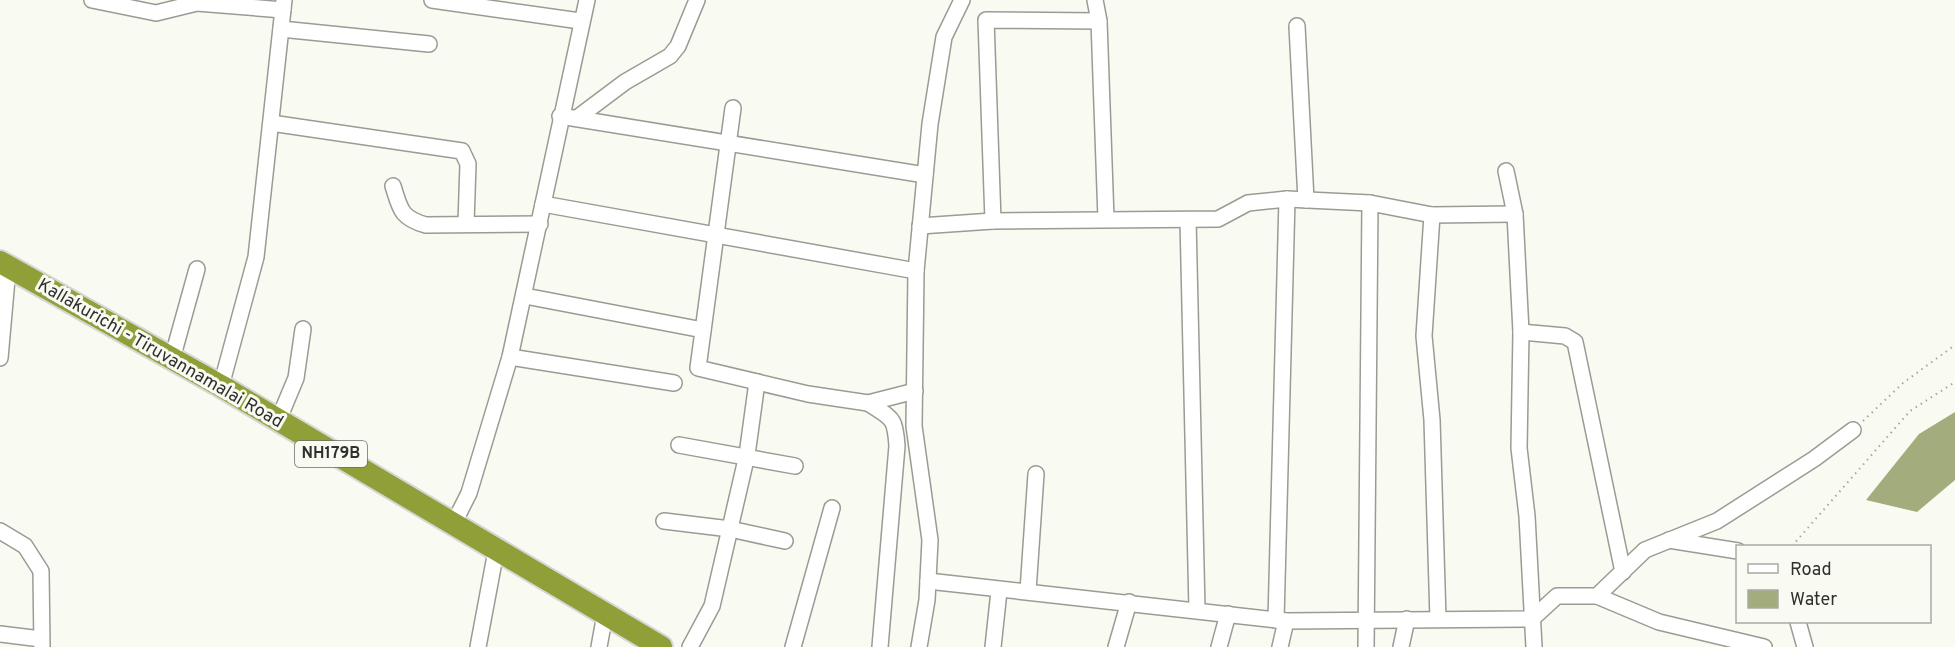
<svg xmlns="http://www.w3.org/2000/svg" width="1955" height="647" viewBox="0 0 1955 647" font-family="Overpass,sans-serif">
  <rect width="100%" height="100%" fill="#f9fbf2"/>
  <polygon fill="#a3ac7d" points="1955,412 1955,480 1917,512 1866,500 1919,434"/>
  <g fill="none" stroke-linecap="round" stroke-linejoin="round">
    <defs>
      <g id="minor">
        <polyline points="92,0 156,13 197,3 283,10"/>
        <polyline points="432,0 580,21"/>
        <polyline points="1095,0 1099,21 1106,219"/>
        <polyline points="1297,26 1306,200"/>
        <polyline points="281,29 429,44"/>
        <polyline points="733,108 698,368 808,394 868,403 915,391"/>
        <polyline points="560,116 925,175"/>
        <polyline points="577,118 625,82 670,56 678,46 697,0"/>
        <polyline points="271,123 462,151 468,164 466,223"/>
        <polyline points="1506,171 1515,214 1521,332 1519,448 1527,516 1534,647"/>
        <path d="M393,186C400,208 400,218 426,225L540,224"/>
        <polyline points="543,204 916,271"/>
        <polyline points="1432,215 1424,336 1432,420 1438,619"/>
        <polyline points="1188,220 1197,610"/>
        <polyline points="993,221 986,20 1099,21"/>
        <polyline points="920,226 993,221 1218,219 1248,203 1287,199 1370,203 1432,215 1515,214"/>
        <polyline points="525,296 703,330"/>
        <polyline points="1521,332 1565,336 1575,342 1623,572"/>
        <polyline points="510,357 674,383"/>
        <polyline points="0,358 8,268"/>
        <polyline points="172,359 197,269"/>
        <polyline points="221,386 256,257 284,0"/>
        <path d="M868,403C892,419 895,416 897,446L880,647"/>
        <polyline points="278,421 296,378 303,329"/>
        <polyline points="679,445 795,466"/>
        <polyline points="664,521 730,529 785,541"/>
        <polyline points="453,525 469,493 510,357 587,0"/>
        <polyline points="0,531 25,546 41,571 42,647"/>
        <polyline points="1669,540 1738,551"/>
        <polyline points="928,581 1286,621 1532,619 1557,596 1597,596 1645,550 1717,521 1814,459 1853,430"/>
        <polyline points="1028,591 1036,474"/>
        <polyline points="1597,596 1659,622 1764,647"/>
        <polyline points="1276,620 1287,199"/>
        <polyline points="1798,622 1805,647"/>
        <polyline points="0,634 41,639"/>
        <polyline points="478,647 496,551"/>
        <polyline points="599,647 605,614"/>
        <polyline points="690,647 712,606 747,455 757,382"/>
        <polyline points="793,647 832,508"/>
        <polyline points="919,647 927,600 930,540 914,426 916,271 930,124 944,37 962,0"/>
        <polyline points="993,647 999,591"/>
        <polyline points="1116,647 1129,602"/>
        <polyline points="1219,647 1228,614"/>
        <polyline points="1280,647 1286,621"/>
        <polyline points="1366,647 1370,203"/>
        <polyline points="1401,647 1407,619"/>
      </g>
      <polyline id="highway" points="0,262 221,386 661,647"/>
    </defs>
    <use href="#minor" stroke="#9a9b93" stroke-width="18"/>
    <use href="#highway" stroke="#d6d6d5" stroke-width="26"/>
    <g stroke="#a5a7a0" stroke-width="2" stroke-dasharray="1.5 4.5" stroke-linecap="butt">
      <polyline points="1863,421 1903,383 1955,345"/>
      <polyline points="1792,546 1910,411 1955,382"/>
    </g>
    <use href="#minor" stroke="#fff" stroke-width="15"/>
    <use href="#highway" stroke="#909f37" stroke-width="22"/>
  </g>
  <g text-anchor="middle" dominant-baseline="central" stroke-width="6" stroke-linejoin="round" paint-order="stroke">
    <rect fill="#f9fbf2" stroke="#6c6e69" stroke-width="1.5" x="295" y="441" width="72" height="26" rx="4.5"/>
    <g font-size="16" font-weight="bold" fill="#30312e">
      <text x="331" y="454">NH179B</text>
    </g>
    <g font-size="18" fill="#30312e" stroke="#f9fbf2">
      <text transform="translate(160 354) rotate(30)">Kallakurichi - Tiruvannamalai Road</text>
    </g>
  </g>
  <rect x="1736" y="545" width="195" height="78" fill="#f9fbf2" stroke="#a9aaa4" stroke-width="1.5"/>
  <rect x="1748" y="564" width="30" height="9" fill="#ffffff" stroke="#a9aaa4" stroke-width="1.5"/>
  <text x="1790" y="575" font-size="18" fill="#30312e">Road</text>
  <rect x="1748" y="590" width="30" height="18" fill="#a3ac7d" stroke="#a9aaa4" stroke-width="1.5"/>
  <text x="1790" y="605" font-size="18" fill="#30312e">Water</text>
</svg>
